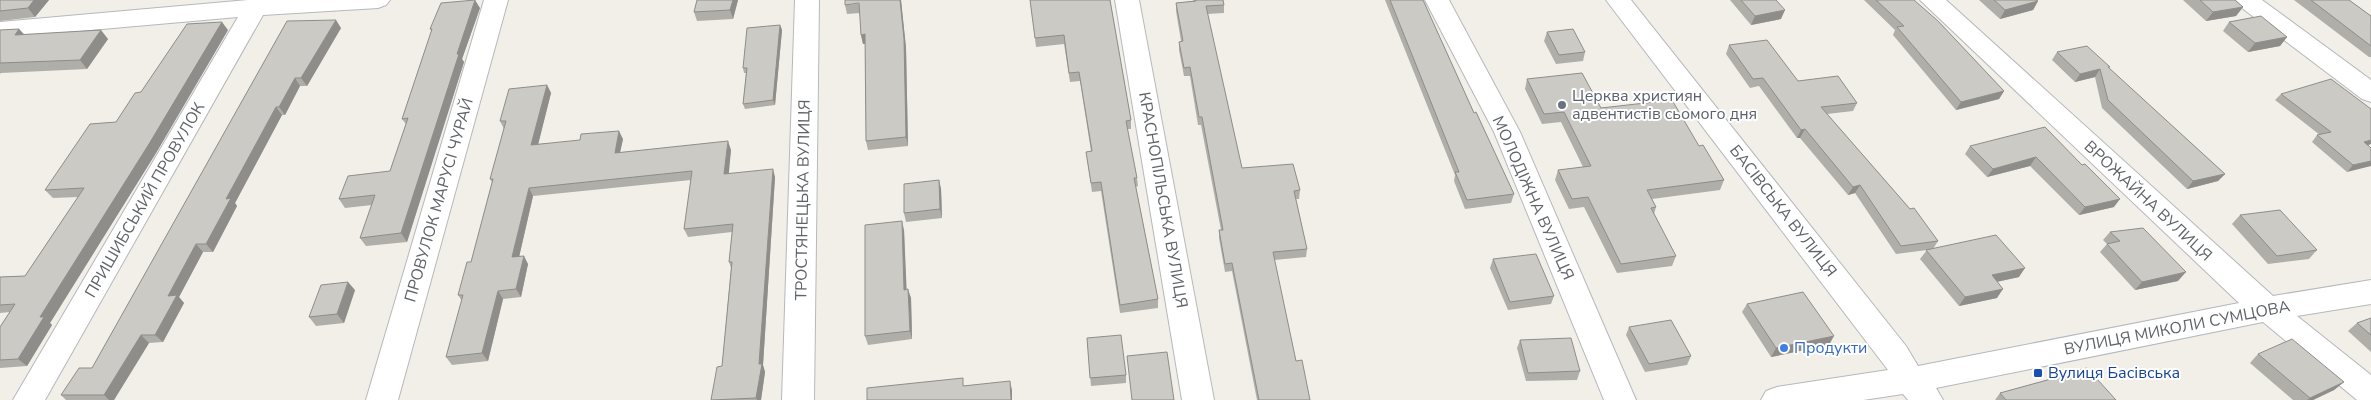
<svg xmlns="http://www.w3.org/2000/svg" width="2371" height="400" viewBox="0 0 2371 400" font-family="'Nunito Sans',sans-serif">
  <rect width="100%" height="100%" fill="#f1efe8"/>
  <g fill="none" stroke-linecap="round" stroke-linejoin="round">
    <defs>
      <g id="minor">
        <polygon points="248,0 390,0 386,5 378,8 263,15 45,400 13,400 238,17 0,38 0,22"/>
        <polygon points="484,0 508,0 398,400 366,400"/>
        <polygon points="795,0 819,0 814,400 782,400"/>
        <polygon points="1115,0 1139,0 1214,400 1182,400"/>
        <polygon points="1425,0 1449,0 1520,132 1636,400 1604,400 1494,132"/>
        <polygon points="1606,0 1631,0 1906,346 1918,366 2239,303 1920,0 1946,0 2273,296 2371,280 2371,304 2297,316 2371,375 2371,400 2357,400 2263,322 1936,388 1943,400 1908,400 1903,394 1863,400 1761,400 1766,391 1777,387 1888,370"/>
        <polygon points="2234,0 2262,0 2371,80 2371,102 2362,99 2238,5"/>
      </g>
    </defs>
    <use href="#minor" stroke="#b5b8bc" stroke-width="2"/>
    <use href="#minor" fill="#fff" fill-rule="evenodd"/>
  </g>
  <g fill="#afaea9">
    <polygon points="0,0 49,0 35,17 0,21"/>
    <polygon points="697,0 738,0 733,19 697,21 694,12"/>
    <polygon points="901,0 906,48 908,146 868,150 866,141 865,44 863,44 861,35 860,13 847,14 845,5"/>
    <polygon points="1030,0 1110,0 1131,120 1131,129 1127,129 1137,178 1138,186 1136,187 1158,299 1158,308 1120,313 1101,191 1092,192 1086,152 1091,151 1080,81 1070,82 1064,44 1036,47"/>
    <polygon points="1193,0 1223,0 1224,5 1224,13 1207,14 1242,168 1300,190 1299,199 1296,199 1307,249 1306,257 1274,260 1296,361 1310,400 1257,400 1232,271 1225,272 1219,238 1219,230 1221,230 1201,125 1198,125 1190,76 1184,76 1179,50 1179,42 1181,41 1176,11 1176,3 1193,1"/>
    <polygon points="1385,0 1423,0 1474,113 1514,194 1511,203 1465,209 1454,181 1455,175"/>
    <polygon points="1730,0 1776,0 1781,19 1751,25"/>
    <polygon points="1864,0 1914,0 2004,91 1999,99 1956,110 1893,35 1895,30"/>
    <polygon points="1979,0 2036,0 2038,1 2033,10 2000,19"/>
    <polygon points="2183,0 2235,0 2243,7 2236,16 2206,21"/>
    <polygon points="2294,0 2349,0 2371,16 2371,57 2369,57"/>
    <polygon points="480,8 462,59 464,62 407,242 366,246 360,238 372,205 345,208 339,199 390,171 406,124 402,119 432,32 430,29"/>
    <polygon points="287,21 341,28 307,86 300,86 285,115 282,115 235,203 237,206 213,252 203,252 179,297 184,303 163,342 149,343 114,400 66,400 61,395 92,368"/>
    <polygon points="2229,22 2287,37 2280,46 2248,52 2223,31"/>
    <polygon points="780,25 782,30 775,105 745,109 743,104 746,73 744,73 743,68"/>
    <polygon points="19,29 24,34 108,39 87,69 1,73 0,74 0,30"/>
    <polygon points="228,30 156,153 50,323 52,325 27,366 0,368 0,327 10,312 0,313 0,277 25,276 78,197 53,198 45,190 116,122 141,92"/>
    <polygon points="1547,32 1585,52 1583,61 1556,64 1544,41"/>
    <polygon points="1729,45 1798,81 1857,103 1853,111 1827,114 1938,241 1933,249 2019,277 1997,282 1997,298 1959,306 1920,259 1927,250 1896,254 1855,193 1848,195 1800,138 1797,138 1759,86 1750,88 1726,54"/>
    <polygon points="2057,52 2109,69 2225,174 2218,181 2187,189 2102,108 2095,77 2075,82 2052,60"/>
    <polygon points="1527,79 1699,146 1724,180 1720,190 1652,199 1656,207 1654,214 1676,256 1672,266 1617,273 1584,207 1569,209 1555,180 1558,170 1583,167 1561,122 1542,124 1525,89"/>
    <polygon points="547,85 551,93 538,144 623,139 620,152 731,150 728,173 775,177 763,365 765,372 761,400 711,400 722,366 731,268 729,262 732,232 688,237 684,229 691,180 533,196 519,257 528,264 521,297 503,299 488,361 452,365 446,357 462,301 458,295 471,262 492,182 490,179 504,129 500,121"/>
    <polygon points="2281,94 2371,109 2371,144 2368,145 2371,148 2347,172 2312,142 2317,135 2320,135 2275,100"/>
    <polygon points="1970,146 2082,165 2114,207 2079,215 2030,166 1987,177 1965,154"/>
    <polygon points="939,180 941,189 942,218 906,222 904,213"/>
    <polygon points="2240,215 2317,250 2309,259 2268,264 2232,224"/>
    <polygon points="904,230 906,290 911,298 912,339 868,345 865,336"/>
    <polygon points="2110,232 2178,281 2135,290 2100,252 2107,244 2103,240"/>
    <polygon points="1493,259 1554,296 1551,304 1508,310 1490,268"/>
    <polygon points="355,290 344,323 316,326 309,317"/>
    <polygon points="1747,304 1829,345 1771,357 1742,312"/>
    <polygon points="2371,318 2371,352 2348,331 2357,323"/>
    <polygon points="1629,327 1691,356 1687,365 1645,372 1626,335"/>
    <polygon points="1087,338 1126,375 1126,383 1091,386"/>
    <polygon points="1520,340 1580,371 1577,380 1526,381 1517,348"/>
    <polygon points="2258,354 2344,382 2334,390 2313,400 2293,400 2250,363"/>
    <polygon points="2049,377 2116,400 1995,400 2000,393 2047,380"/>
  </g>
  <g fill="#8f8d8a">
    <polygon points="34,0 49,0 35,17 28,8"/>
    <polygon points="475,0 480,8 462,59 464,62 407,242 401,233 457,54"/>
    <polygon points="733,0 738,0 733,19 730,10"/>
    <polygon points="900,0 901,0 906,48 908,146 906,137"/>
    <polygon points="2038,1 2033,10 2000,19 2005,10"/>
    <polygon points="2243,7 2236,16 2206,21 2213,12"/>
    <polygon points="1785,10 1781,19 1751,25 1755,16"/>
    <polygon points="336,20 341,28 307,86 301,78"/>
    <polygon points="222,22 228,30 156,153 50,323 52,325 27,366 18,359 40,317"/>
    <polygon points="780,25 782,30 775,105 773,100"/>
    <polygon points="19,29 27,38 15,35"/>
    <polygon points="101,30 108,39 87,69 80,60"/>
    <polygon points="865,34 867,43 863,44 861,35"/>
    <polygon points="2287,37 2280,46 2248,52 2255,43"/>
    <polygon points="2100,69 2095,77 2075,82 2080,74"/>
    <polygon points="295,78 300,86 285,115 279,107"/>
    <polygon points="547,85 551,93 536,153 531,145"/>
    <polygon points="2004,91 1999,99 1956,110 1961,102"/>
    <polygon points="276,107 282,115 235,203 237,206 213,252 206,244 226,199"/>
    <polygon points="1805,129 1800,138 1797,138 1801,130"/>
    <polygon points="619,131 623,139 618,162 615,153"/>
    <polygon points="2371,140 2371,144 2358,148 2364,142"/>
    <polygon points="728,141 731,150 728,182 724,174"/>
    <polygon points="2036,157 2030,166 1987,177 1993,169"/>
    <polygon points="2371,161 2371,166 2347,172 2353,165"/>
    <polygon points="773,169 775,177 763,365 765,372 761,400 757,400 756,398"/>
    <polygon points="2225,174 2218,181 2187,189 2193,181"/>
    <polygon points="939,180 941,189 942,218 940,209"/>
    <polygon points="1860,185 1855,193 1848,195 1853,187"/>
    <polygon points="529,188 533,196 517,266 512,257"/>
    <polygon points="2120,199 2114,207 2079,215 2085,207"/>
    <polygon points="902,221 904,230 907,298 904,290"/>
    <polygon points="196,244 203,252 179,297 184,303 163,342 155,335 168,296"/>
    <polygon points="524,256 528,264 521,297 516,289"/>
    <polygon points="2025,268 2019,277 1986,284 1992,275"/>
    <polygon points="2186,272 2178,281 2135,290 2142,282"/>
    <polygon points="348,282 355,290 344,323 337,314"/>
    <polygon points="908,289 911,298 912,339 910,331"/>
    <polygon points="2003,289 1997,298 1959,306 1965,297"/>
    <polygon points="498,291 503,299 488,361 482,353"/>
    <polygon points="141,335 149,343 114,400 109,400 104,395"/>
    <polygon points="1834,336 1829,345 1771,357 1776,348"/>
    <polygon points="1010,381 1012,390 1012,400 1011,400"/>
    <polygon points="2344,382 2334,390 2313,400 2307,400 2310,398"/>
  </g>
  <g fill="#cccac5" stroke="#8f8d8a">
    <polygon points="0,0 34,0 28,8 0,11"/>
    <polygon points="475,0 457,54 459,54 401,233 360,238 375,195 339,199 348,176 390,171 408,118 402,119 432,29 430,29 441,3"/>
    <polygon points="697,0 733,0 730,10 694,12"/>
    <polygon points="845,0 900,0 904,39 906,137 866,141 865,34 861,35 859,3 845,5"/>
    <polygon points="1030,0 1110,0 1131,120 1126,121 1137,178 1134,178 1158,299 1120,305 1101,182 1091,183 1086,152 1092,151 1079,72 1069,73 1064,35 1035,38"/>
    <polygon points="1196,0 1223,0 1224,5 1206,6 1242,168 1293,164 1300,190 1294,191 1307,249 1273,252 1296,361 1302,360 1310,400 1259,400 1232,263 1225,264 1219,230 1223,230 1202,117 1199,117 1190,67 1184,68 1179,42 1183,41 1176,3 1196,1"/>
    <polygon points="1390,0 1423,0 1474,113 1476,112 1514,194 1467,200 1455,172 1459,172"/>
    <polygon points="1741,0 1776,0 1785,10 1755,16"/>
    <polygon points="1876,0 1914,0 1938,21 2004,91 1961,102 1897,27 1904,26"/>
    <polygon points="1994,0 2036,0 2038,1 2005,10"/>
    <polygon points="2200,0 2235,0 2243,7 2213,12"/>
    <polygon points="2311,0 2349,0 2371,16 2371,46"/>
    <polygon points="2261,16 2287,37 2255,43 2229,22"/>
    <polygon points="336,20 301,78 295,78 279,107 276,107 226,199 231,198 206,244 196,244 168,296 177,295 155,335 141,335 104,395 61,395 79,368 92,368 287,21"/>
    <polygon points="222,22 149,144 40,317 44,317 18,359 0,360 0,327 15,304 0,305 0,277 25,276 84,188 45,190 90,124 116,122 135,93 141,92 187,24"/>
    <polygon points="780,25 773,100 743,104 747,68 743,68 747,28"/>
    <polygon points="19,29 15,35 101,30 80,60 0,63 0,30"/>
    <polygon points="1573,29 1585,52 1559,55 1547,32"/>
    <polygon points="1767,40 1798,81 1838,76 1857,103 1821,107 1910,209 1914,208 1938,241 1901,246 1860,185 1853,187 1805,129 1801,130 1763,78 1753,79 1729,45"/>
    <polygon points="2087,46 2110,67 2108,67 2225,174 2193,181 2108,100 2100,69 2080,74 2057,52"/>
    <polygon points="1582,73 1601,108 1672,100 1699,146 1703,145 1724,180 1647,190 1656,207 1651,208 1676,256 1621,264 1588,197 1572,199 1558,170 1591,166 1564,112 1544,114 1527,79"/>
    <polygon points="2331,79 2371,109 2371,140 2364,142 2371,148 2371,161 2353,165 2317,135 2331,132 2281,94"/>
    <polygon points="547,85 531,145 580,140 581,134 619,131 615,153 728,141 724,174 773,169 759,364 762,364 756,398 711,400 717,367 722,366 732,262 729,262 733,224 684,229 692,171 529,188 512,257 524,256 516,289 498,291 482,353 446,357 463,295 458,295 467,262 471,262 493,179 490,179 506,121 500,121 509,89"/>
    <polygon points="2045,127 2082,165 2085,164 2120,199 2085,207 2036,157 1993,169 1970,146"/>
    <polygon points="939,180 940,209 904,213 904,184"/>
    <polygon points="2280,210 2317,250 2277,256 2240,215"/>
    <polygon points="902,221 904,290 908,289 910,331 865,336 865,225"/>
    <polygon points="2143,228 2186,272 2142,282 2107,244 2120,241 2110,232"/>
    <polygon points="1996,235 2025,268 1992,275 2003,289 1965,297 1926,250"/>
    <polygon points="1536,254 1554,296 1510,302 1493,259"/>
    <polygon points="348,282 337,314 309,317 321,285"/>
    <polygon points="1803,292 1834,336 1776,348 1747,304"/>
    <polygon points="2371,318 2371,335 2357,323"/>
    <polygon points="1671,320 1691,356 1649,364 1629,327"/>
    <polygon points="1121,335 1126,375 1090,378 1087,338"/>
    <polygon points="1571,338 1580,371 1528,373 1520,340"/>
    <polygon points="2292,339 2344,382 2310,398 2258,354"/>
    <polygon points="1167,352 1174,400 1132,400 1127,356"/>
    <polygon points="2087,368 2116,400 2006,400 2000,393 2051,379 2049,377"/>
    <polygon points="963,378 963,386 1010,381 1011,400 867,400 867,388"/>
  </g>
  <circle fill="#6b7280" stroke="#fff" stroke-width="2" cx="1562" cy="105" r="5"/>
  <circle fill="#3f7fe0" stroke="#fff" stroke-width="2" cx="1784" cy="348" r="5"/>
  <rect fill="#1a4fb4" stroke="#fff" stroke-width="2" x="2033" y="368" width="10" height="10" rx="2.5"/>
  <g text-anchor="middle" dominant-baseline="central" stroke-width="4" stroke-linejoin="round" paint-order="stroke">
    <g font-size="16" fill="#5b616d" stroke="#fff" text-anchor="start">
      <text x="1572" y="96">Церква християн<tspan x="1572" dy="18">адвентистів сьомого дня</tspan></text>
    </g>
    <g font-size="16" fill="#5f6368" stroke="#fff">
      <text transform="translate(1533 198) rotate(66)">МОЛОДІЖНА ВУЛИЦЯ</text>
      <text transform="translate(145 200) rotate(-60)">ПРИШИБСЬКИЙ ПРОВУЛОК</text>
      <text transform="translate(439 200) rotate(-74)">ПРОВУЛОК МАРУСІ ЧУРАЙ</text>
      <text transform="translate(803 200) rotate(-89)">ТРОСТЯНЕЦЬКА ВУЛИЦЯ</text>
      <text transform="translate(1163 200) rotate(80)">КРАСНОПІЛЬСЬКА ВУЛИЦЯ</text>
      <text transform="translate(2148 201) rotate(43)">ВРОЖАЙНА ВУЛИЦЯ</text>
      <text transform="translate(1783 211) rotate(52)">БАСІВСЬКА ВУЛИЦЯ</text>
      <text transform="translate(2177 328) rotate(-11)">ВУЛИЦЯ МИКОЛИ СУМЦОВА</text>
    </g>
    <g font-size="16" fill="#366cbe" stroke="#fff" text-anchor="start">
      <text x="1794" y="348">Продукти</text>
    </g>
    <g font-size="16" fill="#164399" stroke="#fff" text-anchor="start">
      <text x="2048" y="373">Вулиця Басівська</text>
    </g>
  </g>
</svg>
